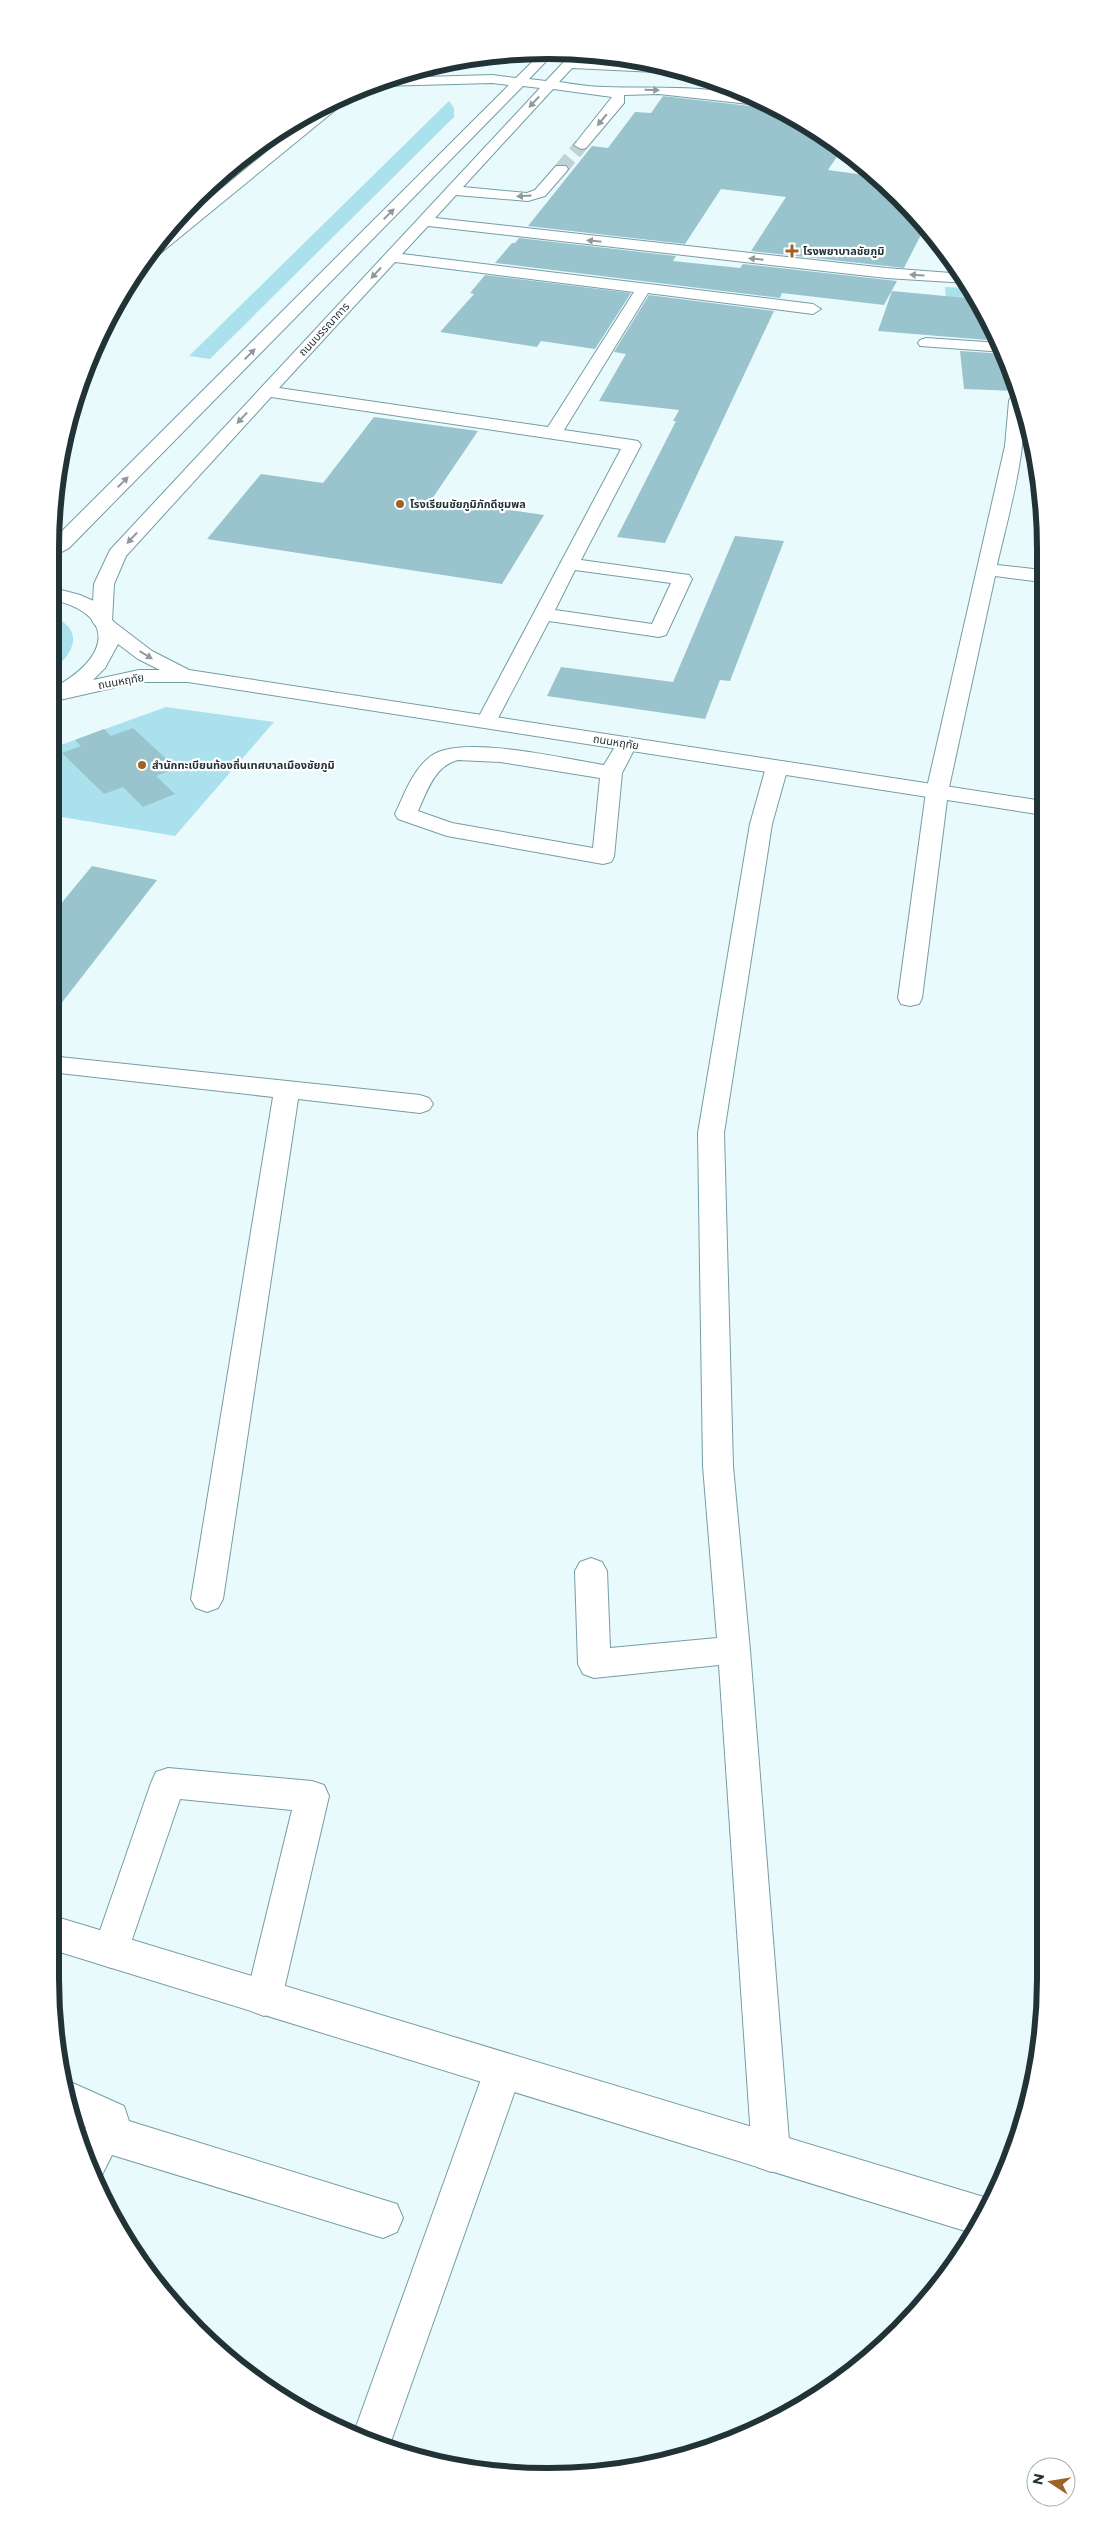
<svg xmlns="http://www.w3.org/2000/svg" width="1096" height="2527" viewBox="0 0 1096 2527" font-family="Montserrat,'Noto Sans Thai',sans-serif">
  <rect width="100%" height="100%" fill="#e9fafd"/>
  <g fill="#aae1ec">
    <path d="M510,52C489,71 436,70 408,71L419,67Z"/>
    <polygon points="449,101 454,108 454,117 210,359 189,356"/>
    <polygon points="945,287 971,288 988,320 947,319"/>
    <path d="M50,615C86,629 75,654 50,672Z"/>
    <polygon points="166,707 274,722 175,836 50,815 50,749"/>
  </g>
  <g fill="#9ac4cd">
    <polygon points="663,96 758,107 764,104 825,134 842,149 828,170 872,176 926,225 904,268 751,251 786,197 721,189 685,244 528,226 592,146 608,148 635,112 651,113"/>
    <polygon points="519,238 676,256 673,261 740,268 743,264 897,281 884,305 782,293 780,298 495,263 512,243 515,243"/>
    <polygon points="485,275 631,293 595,349 541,341 537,347 440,332 474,294 470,293"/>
    <polygon points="892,291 977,299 999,341 878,331"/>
    <polygon points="649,295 774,311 665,543 617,537 676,421 673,421 679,410 599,401 626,354 614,352"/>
    <polygon points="960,351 1006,354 1017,391 964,389"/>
    <polygon points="374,417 478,431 432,499 544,515 502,584 207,539 261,474 323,483"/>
    <polygon points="735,536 784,541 730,681 720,680 705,719 547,696 561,667 673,682"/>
    <polygon points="133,728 176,768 156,776 175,794 143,807 123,787 104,794 62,753 81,746 75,740 104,729 111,736"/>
    <polygon points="92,866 157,880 50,1018 50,917"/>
  </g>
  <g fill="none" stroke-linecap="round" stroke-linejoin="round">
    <polyline stroke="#c1d2d5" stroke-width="14" stroke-dasharray="14 7" stroke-linecap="butt" points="561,169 581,145"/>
    <defs>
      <g id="minor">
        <path d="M542,52H555L529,79L546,81L572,53H585L579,61L655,64L682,70L677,73L572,68L559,82C574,84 590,87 605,87C651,89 722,83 763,103L758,105L659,94L624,95V103L586,148L581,149L574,145L612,97L553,89L463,187L527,193L535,190L556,166H566L568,169L566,172L545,196L528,201L456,195L435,218L886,268L964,274L968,283L886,278L428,226L402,254L813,304L821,309L813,314L648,293L564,430L632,440L638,441L641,445L581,560L689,575L692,579L666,635L659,637L549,621L496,722L493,726L486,728L479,726L476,722L621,449L271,397L126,556L114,584L112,621L109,625H95L92,621L94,584L110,550L540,88L523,86L69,548L50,558V543L509,85L492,83L380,86L375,84L390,78L492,75L516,78ZM395,262L634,292L548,427L279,388ZM575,570L671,583L652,624L555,610Z"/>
        <polygon points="350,93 350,98 152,260 144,261 160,239 330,100"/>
        <polygon points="926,338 1000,343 1005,352 920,346 918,343 920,340"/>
        <path d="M1017,396C1037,421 1004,531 997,565L1042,570V582L995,576L948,792L922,998L919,1004L910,1006L901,1004L898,998L926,792L1005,446L1009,401L1011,397Z"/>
        <path d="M626,738L633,740L637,744L622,773L614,857L611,862L603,864L447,836L398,819L395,814C404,795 413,769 431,756C462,734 566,759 604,765L619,740ZM458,760L500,762L600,778L593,848L452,823L418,811C427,792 434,766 458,760Z"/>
        <polygon points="777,761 785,762 788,767 772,824 724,1133 733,1466 750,1650 790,2153 785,2167 771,2172 757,2167 752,2153 719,1665 594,1678 583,1674 578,1664 575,1571 580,1562 591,1558 602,1562 607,1571 610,1648 717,1638 703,1466 698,1133 750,824 766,767 769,762"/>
        <polygon points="50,1056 420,1095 429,1098 433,1104 429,1110 420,1113 298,1099 223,1599 218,1608 207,1612 196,1608 191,1599 273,1097 50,1072"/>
        <polygon points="168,1768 312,1781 324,1785 329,1796 282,1998 277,2011 264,2016 251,2011 246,1998 292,1810 180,1799 124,1963 111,1968 98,1963 93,1951 151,1783 156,1772"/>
        <polygon points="503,2052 516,2058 522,2071 388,2450 353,2435 484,2071 490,2058"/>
        <polygon points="66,2080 124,2106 129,2121 397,2204 403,2218 397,2232 383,2238 112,2155 101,2177 95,2179 78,2142 86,2127 72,2121 61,2082"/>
      </g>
      <g id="major">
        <path d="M50,587L80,595L96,602L114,622L152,651L189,670L1043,801V815L188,682H139L55,701L50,700V690L59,688L62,683C113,652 112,612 50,599ZM118,644L138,659L160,670H139L93,680L105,668Z"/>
        <polygon points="50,1915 984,2197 992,2201 975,2234 50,1949"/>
      </g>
    </defs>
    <use href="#minor" stroke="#759da6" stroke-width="2"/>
    <use href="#major" stroke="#759da6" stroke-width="2"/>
    <use href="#minor" fill="#fff" fill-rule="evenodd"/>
    <use href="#major" fill="#fff" fill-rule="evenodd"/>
  </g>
  <defs><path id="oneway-solid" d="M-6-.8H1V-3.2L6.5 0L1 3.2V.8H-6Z" transform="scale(1.25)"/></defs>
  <g fill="#90999b">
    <use href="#oneway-solid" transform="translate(652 90) rotate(2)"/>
    <use href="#oneway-solid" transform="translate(534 102) rotate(133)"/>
    <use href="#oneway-solid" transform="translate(602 120) rotate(130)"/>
    <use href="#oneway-solid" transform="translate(524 196) rotate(176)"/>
    <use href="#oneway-solid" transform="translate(389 214) rotate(-45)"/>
    <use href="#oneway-solid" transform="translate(594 241) rotate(-174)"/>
    <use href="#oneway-solid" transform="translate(756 259) rotate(-174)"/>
    <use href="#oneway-solid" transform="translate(376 273) rotate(133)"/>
    <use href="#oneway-solid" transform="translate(917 275) rotate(-176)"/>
    <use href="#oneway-solid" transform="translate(250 354) rotate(-45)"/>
    <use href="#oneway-solid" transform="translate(242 418) rotate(133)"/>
    <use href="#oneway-solid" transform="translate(123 482) rotate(-45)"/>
    <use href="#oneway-solid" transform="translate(132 538) rotate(133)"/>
    <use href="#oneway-solid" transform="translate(146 655) rotate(31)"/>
  </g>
  <g fill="#a06326" stroke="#fff" stroke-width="2">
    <path d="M789.5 243.5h5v5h5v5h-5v5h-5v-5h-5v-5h5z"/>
    <circle cx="400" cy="504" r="5"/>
    <circle cx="142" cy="765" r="5"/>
  </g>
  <g text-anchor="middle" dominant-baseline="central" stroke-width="4.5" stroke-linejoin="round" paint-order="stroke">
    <g font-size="11" font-weight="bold" fill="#223337" stroke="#fff" text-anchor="start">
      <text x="803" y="251">โรงพยาบาลชัยภูมิ</text>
      <text x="410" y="504">โรงเรียนชัยภูมิภักดีชุมพล</text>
      <text x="152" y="765">สำนักทะเบียนท้องถิ่นเทศบาลเมืองชัยภูมิ</text>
    </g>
    <g font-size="11" fill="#223337" stroke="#fff">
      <text transform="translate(324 329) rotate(-47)">ถนนบรรณาการ</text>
      <text transform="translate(121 681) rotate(-10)">ถนนหฤทัย</text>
      <text transform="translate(616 742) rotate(9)">ถนนหฤทัย</text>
    </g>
  </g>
  <path d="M0 0H1096V2527H0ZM548 59H548A489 489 0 0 1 1037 548V1979A489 489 0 0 1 548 2468H548A489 489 0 0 1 59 1979V548A489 489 0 0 1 548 59Z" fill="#fff" fill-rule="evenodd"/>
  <path fill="none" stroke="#223337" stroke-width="6" d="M548 59H548A489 489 0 0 1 1037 548V1979A489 489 0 0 1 548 2468H548A489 489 0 0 1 59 1979V548A489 489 0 0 1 548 59Z"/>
  <g transform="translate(1051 2482) rotate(282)"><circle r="24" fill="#ffffff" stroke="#a7adaf"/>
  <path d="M0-4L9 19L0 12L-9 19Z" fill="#a06326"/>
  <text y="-8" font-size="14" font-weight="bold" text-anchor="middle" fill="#223337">N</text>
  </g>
</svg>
